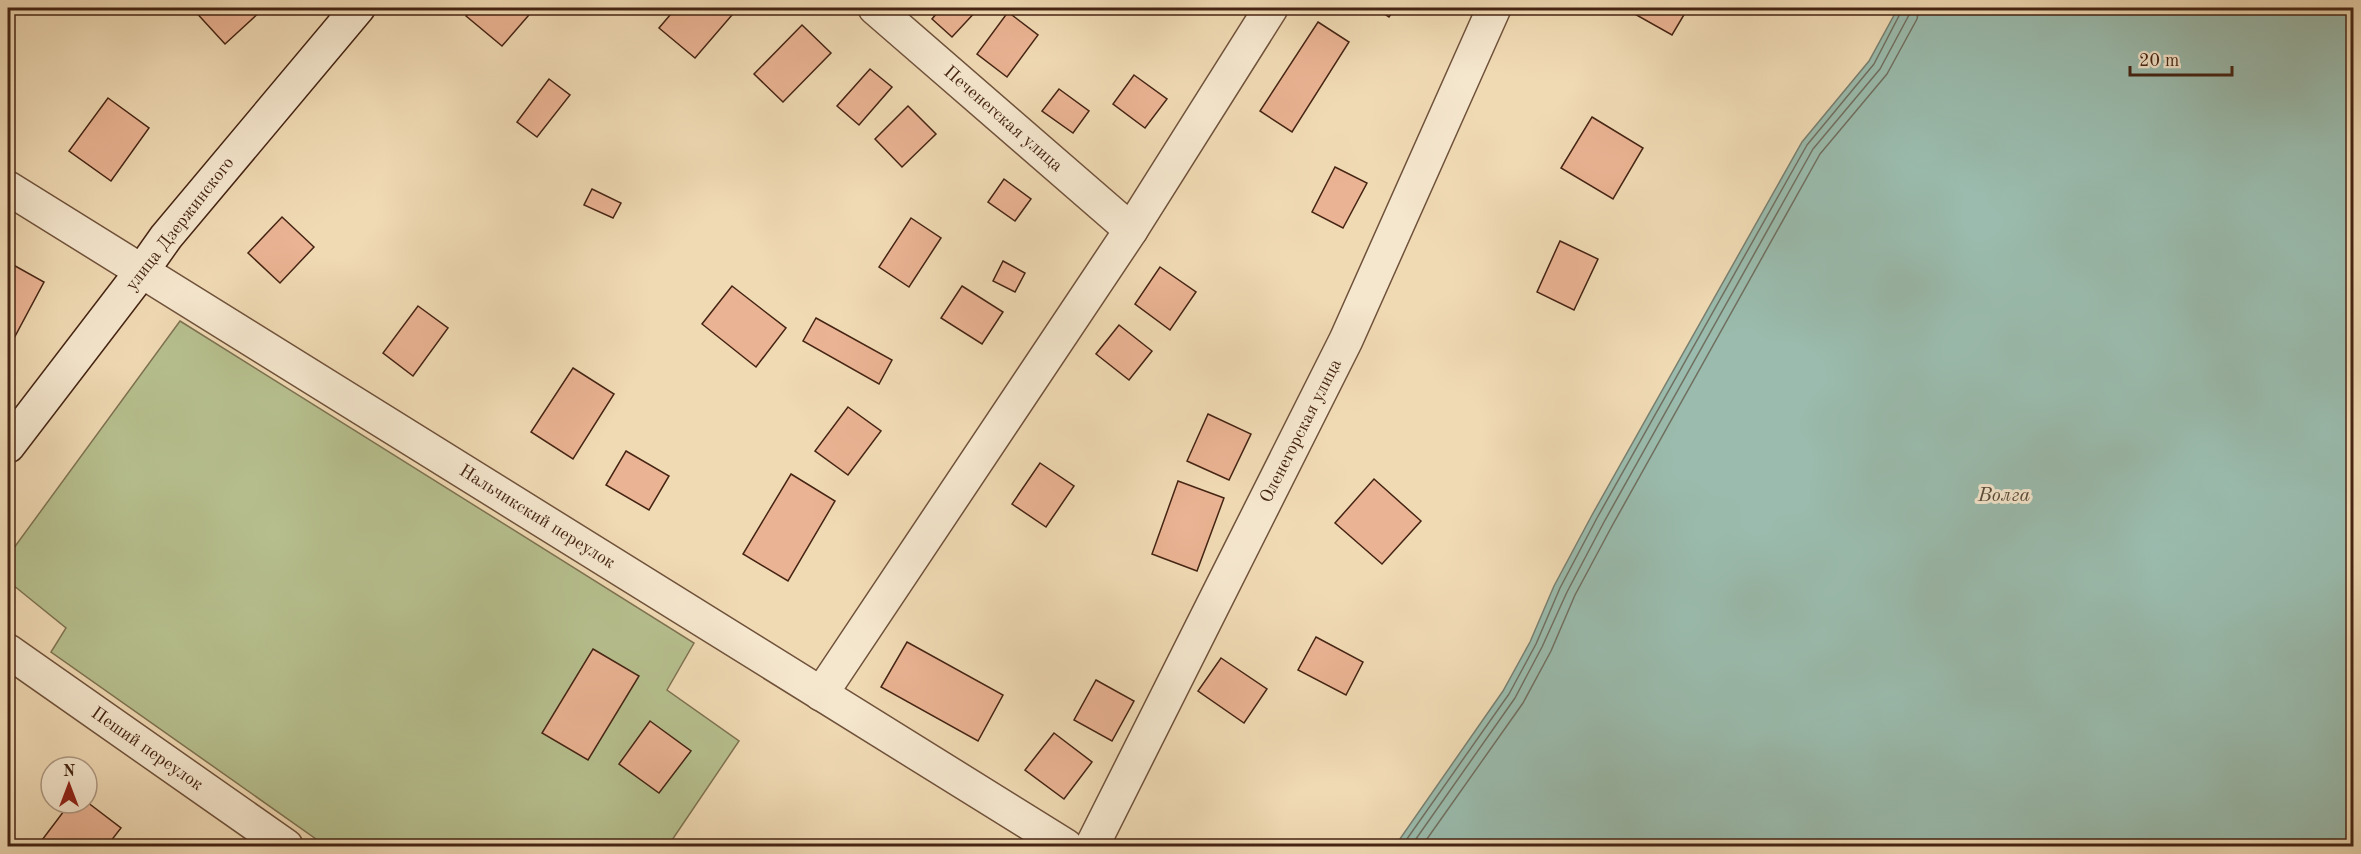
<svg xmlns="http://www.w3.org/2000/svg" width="2361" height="854" viewBox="0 0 2361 854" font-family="'Old Standard TT',serif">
  <rect width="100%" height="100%" fill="#f0dab4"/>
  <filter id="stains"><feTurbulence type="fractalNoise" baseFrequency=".00333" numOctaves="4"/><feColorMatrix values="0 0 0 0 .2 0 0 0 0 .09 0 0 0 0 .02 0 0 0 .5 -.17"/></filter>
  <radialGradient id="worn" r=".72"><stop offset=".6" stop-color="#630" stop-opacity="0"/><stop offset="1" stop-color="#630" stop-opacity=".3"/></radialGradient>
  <polygon fill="#b7c08f" stroke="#7e7251" stroke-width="1.5" points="180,321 694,643 667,690 739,741 668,846 326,846 51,652 66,628 8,581 8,556"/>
  <polygon fill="#9abbad" stroke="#787f6f" stroke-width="1.5" points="1898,8 2353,8 2353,846 1395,846 1503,691 1530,642 1554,586 1592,515 1802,142 1869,61"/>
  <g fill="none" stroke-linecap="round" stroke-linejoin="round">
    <g stroke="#707060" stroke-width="1.5">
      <polyline points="1402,846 1509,694 1536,644 1560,588 1597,518 1807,145 1874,64 1903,8"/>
      <polyline points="1411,846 1515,698 1542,647 1567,592 1604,522 1813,149 1880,69 1909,15 1910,8"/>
      <polyline points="1422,846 1523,703 1551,651 1575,595 1612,526 1820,154 1887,74 1917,19 1919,8"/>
    </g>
  </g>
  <g fill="#eab393" stroke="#452413" stroke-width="1.5">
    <polygon points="192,8 262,8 263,9 225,44"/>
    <polygon points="474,8 535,8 502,46 466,16"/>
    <polygon points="676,8 738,8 695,58 659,28"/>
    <polygon points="941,8 979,8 952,37 932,19"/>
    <polygon points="1375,8 1395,8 1389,17"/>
    <polygon points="1624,8 1688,8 1672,35"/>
    <polygon points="1008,12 1038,35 1007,77 977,54"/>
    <polygon points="1318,22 1349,42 1292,132 1260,111"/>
    <polygon points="802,25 831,53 783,102 754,74"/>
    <polygon points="870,69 892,87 859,125 837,106"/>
    <polygon points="1134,75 1167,99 1145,128 1113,104"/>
    <polygon points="549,79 570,95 537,137 517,122"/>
    <polygon points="1059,89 1089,111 1073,133 1042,111"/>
    <polygon points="108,98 149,128 111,181 69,151"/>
    <polygon points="908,106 936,134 902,167 875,139"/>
    <polygon points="1592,117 1643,148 1613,199 1561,168"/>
    <polygon points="1335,167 1367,183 1343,228 1312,212"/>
    <polygon points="1004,179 1031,199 1015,221 988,202"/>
    <polygon points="592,189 621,203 613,218 584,205"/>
    <polygon points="282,217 314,247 280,283 248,253"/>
    <polygon points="911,218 941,238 909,287 879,267"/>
    <polygon points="1560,241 1598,259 1574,310 1537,292"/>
    <polygon points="1003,261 1025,273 1015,292 993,281"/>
    <polygon points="8,262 44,282 13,340 8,338"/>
    <polygon points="1160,267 1196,292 1170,330 1135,304"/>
    <polygon points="732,286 786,328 756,367 702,324"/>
    <polygon points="962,286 1003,312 982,344 941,318"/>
    <polygon points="418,306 448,328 413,376 383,353"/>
    <polygon points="816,318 892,360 879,384 803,341"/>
    <polygon points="1119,325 1152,351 1129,380 1096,354"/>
    <polygon points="573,368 614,394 573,459 531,432"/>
    <polygon points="848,407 881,431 848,475 815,451"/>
    <polygon points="1208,414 1251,434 1229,480 1187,461"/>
    <polygon points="626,451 669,476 649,510 606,485"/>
    <polygon points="1040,463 1074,486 1046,527 1012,504"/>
    <polygon points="791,474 835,501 788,581 743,554"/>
    <polygon points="1374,479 1421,521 1382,564 1335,523"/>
    <polygon points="1178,481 1224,498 1197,571 1152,554"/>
    <polygon points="1316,637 1363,662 1346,695 1298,670"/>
    <polygon points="907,642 1003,695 978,741 881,687"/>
    <polygon points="593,649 639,676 588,760 542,733"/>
    <polygon points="1221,658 1267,689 1244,723 1198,691"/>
    <polygon points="1096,680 1134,701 1112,741 1074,720"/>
    <polygon points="650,721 691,751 659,793 619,764"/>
    <polygon points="1054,733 1092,762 1064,799 1025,770"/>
    <polygon points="87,802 121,828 107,846 51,846 42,840 70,803"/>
  </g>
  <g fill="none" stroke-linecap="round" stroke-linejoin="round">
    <defs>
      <g id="street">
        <polyline points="875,8 1131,230"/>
        <polyline points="8,188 1066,846"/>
        <polyline points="8,651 286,846"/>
        <polyline points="821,694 1131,230 1271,8"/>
        <polyline points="1092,846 1346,340 1494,8"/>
      </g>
      <polyline id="secondary" points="8,446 142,271 166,237 358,8"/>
    </defs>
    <use href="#street" stroke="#70523b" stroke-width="36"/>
    <use href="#secondary" stroke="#452413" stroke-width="36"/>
    <use href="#street" stroke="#f5e7ce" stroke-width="33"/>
    <use href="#secondary" stroke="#f5e7ce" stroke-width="33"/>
  </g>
  <g text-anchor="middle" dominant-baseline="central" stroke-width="6" stroke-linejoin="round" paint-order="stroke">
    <g font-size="18" fill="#452413" stroke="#f5e7ce">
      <text transform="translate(1003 119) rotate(41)">Печенегская улица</text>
      <text transform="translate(180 224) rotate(-52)">улица Дзержинского</text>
      <text transform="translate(1301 431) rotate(-63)">Оленегорская улица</text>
      <text transform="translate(537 517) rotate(32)">Нальчикский переулок</text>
      <text transform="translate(147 749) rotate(35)">Пеший переулок</text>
    </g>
    <g font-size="20" font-style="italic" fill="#5a4a3a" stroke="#f5e7ce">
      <text x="2004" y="496">Волга</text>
    </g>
  </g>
  <rect width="2361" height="854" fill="none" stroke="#f0dab4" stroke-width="30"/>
  <rect x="9" y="9" width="2343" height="836" fill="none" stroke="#452413" stroke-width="3"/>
  <rect x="15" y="15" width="2331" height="824" fill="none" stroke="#452413" stroke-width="1.5"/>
  <g transform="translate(69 785)"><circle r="28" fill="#f5e7ce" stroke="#af9983" stroke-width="1.5"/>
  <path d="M0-4.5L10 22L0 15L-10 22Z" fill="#8f2418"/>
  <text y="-9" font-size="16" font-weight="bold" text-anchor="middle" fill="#452413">N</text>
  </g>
  <path d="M2130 66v9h102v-9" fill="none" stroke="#452413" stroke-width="3"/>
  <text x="2139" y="66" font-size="18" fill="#452413" stroke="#f5e7ce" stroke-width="4.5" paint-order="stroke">20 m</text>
  <rect width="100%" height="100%" filter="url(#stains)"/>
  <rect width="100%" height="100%" fill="url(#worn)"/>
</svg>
